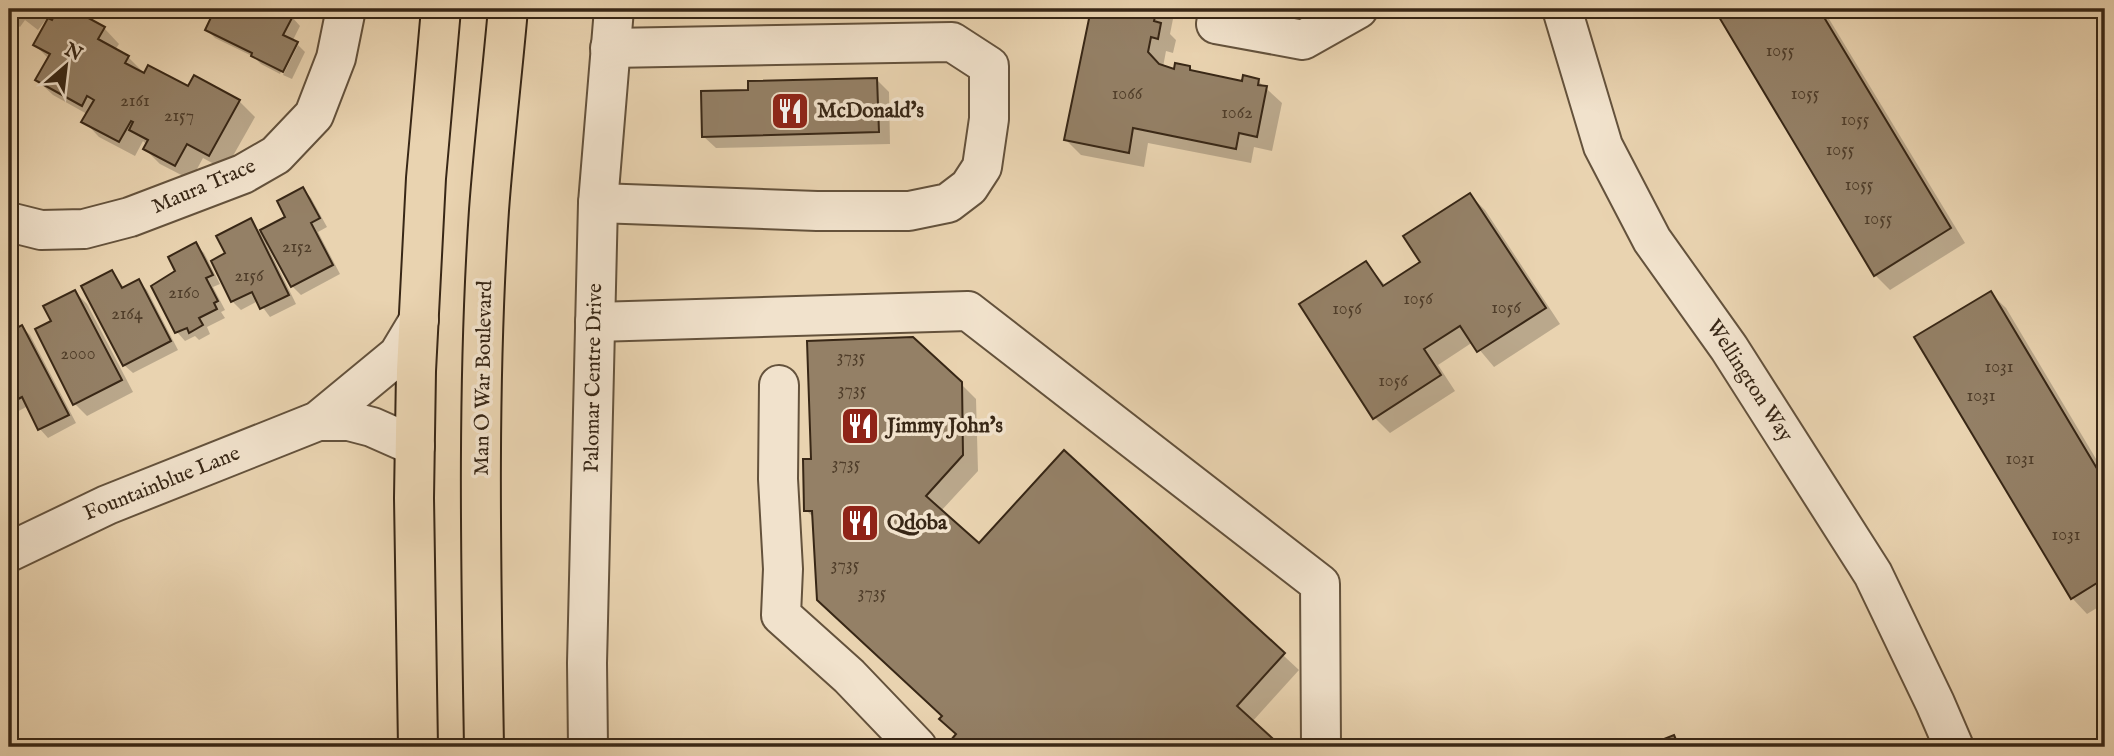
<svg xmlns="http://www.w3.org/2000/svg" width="2114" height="756" viewBox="0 0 2114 756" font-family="'IM FELL English',serif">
  <rect width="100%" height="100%" fill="#e9d3b0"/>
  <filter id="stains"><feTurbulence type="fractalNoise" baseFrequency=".00286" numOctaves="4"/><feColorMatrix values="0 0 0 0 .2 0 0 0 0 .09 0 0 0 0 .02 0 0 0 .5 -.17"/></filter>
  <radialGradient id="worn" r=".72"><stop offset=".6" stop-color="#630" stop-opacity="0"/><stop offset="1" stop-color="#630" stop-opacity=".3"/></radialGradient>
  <g fill="#0003">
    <polygon points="9,9 54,9 38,30 25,20 20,27 9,18"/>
    <polygon points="60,9 68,9 104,28 119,44 115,50 128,57 146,75 189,89 195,77 239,101 255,117 225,170 203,158 191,180 160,164 145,149 147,145 143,141 135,156 99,137 84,121 87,114 53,95 37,80 49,59 35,45"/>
    <polygon points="217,9 235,9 241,12 243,9 275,9 292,17 300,26 292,42 298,45 295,45 280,74 261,64 254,57 215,38 207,30"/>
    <polygon points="1092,9 1175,9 1170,34 1176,40 1173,53 1166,51 1163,67 1176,71 1190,68 1195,73 1243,83 1258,81 1282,103 1272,151 1254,147 1251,163 1148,143 1144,167 1081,155 1066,140"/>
    <polygon points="1725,9 1823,9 1965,243 1890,290 1875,275 1718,13"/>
    <polygon points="298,45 305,52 292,79 283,75"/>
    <polygon points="876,79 889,92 890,144 716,148 703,136 750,91"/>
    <polygon points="303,189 311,198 327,227 318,232 340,274 301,295 292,286 269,243 267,245 296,304 270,317 258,301 241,310 232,301 227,254 250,221 260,232 288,217"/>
    <polygon points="1470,195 1485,210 1560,324 1494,367 1473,342 1438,365 1455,391 1390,433 1375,418 1366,263 1386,286 1422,262"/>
    <polygon points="196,245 204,253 220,284 213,287 225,310 221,312 225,318 207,327 210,334 199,340 195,336 185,341 177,332 153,286 177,271"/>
    <polygon points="112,272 125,289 138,281 147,290 178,350 133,373 124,365"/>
    <polygon points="75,292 87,304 133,392 87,416 75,404 53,321"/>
    <polygon points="1990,293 2006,308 2105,474 2105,603 2087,614 2072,598"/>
    <polygon points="22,327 30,335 76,423 48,438 40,429 28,406 13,414 9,409 9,334"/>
    <polygon points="960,383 976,399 978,471 941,511 979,546 1064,452 1299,670 1252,722 1279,747 948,746 957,736 941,719 943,716 814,518 806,510 813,460"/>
    <polygon points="9,441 17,458 9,462"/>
    <polygon points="1674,737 1684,747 1639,747 1647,744 1649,747"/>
  </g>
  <g fill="#948066" stroke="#382716" stroke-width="2">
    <polygon points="58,9 72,9 105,27 98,39 129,56 125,63 144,73 148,65 188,86 194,75 240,100 209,156 187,144 175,166 143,149 148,140 129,130 133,122 131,121 119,142 81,122 94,100 87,96 82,106 35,80 50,54 33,45 48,18 52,20"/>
    <polygon points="215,9 279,9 293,16 283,35 298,42 283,72 251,56 252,53 205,30"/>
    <polygon points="1091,9 1157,9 1154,21 1161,23 1158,39 1151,37 1148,52 1159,64 1174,69 1175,63 1190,66 1190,70 1242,81 1243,75 1259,79 1258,85 1267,86 1257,137 1239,133 1236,149 1133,128 1129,153 1064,140"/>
    <polygon points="1722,9 1819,9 1951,228 1874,276 1716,12"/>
    <polygon points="877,78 879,132 702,137 701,91 748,90 748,81"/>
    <polygon points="303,187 320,218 311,223 333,265 291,287 260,230 285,217 277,201"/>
    <polygon points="1470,193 1546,308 1477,352 1460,326 1424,349 1441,375 1373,419 1299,304 1366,261 1383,286 1420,262 1403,236"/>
    <polygon points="251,218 289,295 260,309 252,292 231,302 211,261 225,253 216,236"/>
    <polygon points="196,242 213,275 206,278 218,301 214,303 217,309 199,318 203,325 189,333 187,328 175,333 151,286 175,271 168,257"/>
    <polygon points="112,270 122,288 139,279 171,341 123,366 81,286"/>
    <polygon points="75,290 122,380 73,405 35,329 51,321 43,306"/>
    <polygon points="1991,291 2105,482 2105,578 2071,599 1914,337"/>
    <polygon points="22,325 69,415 38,430 22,397 9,404 9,332"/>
    <polygon points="913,337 962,382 963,455 926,496 979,543 1064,450 1285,653 1237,706 1282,747 946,746 956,734 939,719 942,716 817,600 812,511 804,511 803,459 811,459 807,341"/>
    <polygon points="1674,735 1679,747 1634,747 1647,742 1649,745"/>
  </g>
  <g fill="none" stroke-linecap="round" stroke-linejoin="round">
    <defs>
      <g id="minor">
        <polyline points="1219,9 1216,24 1303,40 1358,9"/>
        <polyline points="1562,9 1603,146 1652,240 1729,348 1873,574 1935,703 1954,747"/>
        <polyline points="598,203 817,211 909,211 948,203 969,187 982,167 989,119 989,66 952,42 610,48"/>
        <polyline points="9,222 41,230 84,229 130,217 243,174 276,155 314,115 336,58 346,9"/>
        <polyline points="595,322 968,311 1320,584 1321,747"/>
        <polyline points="779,385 778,479 783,569 781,615 849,676 917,747"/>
        <polyline points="318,421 349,421 372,427 415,446"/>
        <polyline points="9,552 107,505 318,421 398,355 419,320"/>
        <polyline points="588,747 587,663 598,203 614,9"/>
      </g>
      <g id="major">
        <polyline points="418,747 414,498 416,371 426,178 441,9"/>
        <path d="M484,747C481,569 477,388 489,210C494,143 502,76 508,9"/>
      </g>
    </defs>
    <use href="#minor" stroke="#64523c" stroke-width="42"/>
    <use href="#major" stroke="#382716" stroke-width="42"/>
    <use href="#minor" stroke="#f1e2cc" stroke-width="38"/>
    <use href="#major" stroke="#e9d3b0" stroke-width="38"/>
  </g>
  <defs>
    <symbol id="restaurant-square" viewBox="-11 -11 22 22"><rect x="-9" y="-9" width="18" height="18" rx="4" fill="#8f2418" stroke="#f1e2cc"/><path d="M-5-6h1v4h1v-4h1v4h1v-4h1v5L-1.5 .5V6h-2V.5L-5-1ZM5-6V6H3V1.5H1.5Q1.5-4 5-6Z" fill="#fff"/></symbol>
  </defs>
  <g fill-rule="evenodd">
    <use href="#restaurant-square" x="768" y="89" width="44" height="44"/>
    <use href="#restaurant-square" x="838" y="404" width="44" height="44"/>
    <use href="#restaurant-square" x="838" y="501" width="44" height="44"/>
  </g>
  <g text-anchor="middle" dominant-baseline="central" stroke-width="7" stroke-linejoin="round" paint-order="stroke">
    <g font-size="18" fill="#4f3d2a">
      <text x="1780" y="51">1055</text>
      <text x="1127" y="94">1066</text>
      <text x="1805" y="94">1055</text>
      <text x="135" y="101">2161</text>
      <text x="1237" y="113">1062</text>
      <text x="179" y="116">2157</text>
      <text x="1855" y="120">1055</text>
      <text x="1840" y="150">1055</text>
      <text x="1859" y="185">1055</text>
      <text x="1878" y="219">1055</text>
      <text x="297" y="247">2152</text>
      <text x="249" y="276">2156</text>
      <text x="184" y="293">2160</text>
      <text x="1418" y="299">1056</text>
      <text x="1506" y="308">1056</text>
      <text x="1347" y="309">1056</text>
      <text x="127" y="314">2164</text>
      <text x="78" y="354">2000</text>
      <text x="851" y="357">3735</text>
      <text x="1999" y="367">1031</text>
      <text x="1393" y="381">1056</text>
      <text x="852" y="390">3735</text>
      <text x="1981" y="396">1031</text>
      <text x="2020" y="459">1031</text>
      <text x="846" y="464">3735</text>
      <text x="2066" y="535">1031</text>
      <text x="845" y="565">3735</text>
      <text x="872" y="593">3735</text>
    </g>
    <g font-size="21" font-weight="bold" fill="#382716" stroke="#f1e2cc" text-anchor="start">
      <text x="817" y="111">McDonald's</text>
      <text x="887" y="426">Jimmy John's</text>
      <text x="887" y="523">Qdoba</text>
    </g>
    <g font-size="21" fill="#382716" stroke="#f1e2cc">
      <text transform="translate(204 187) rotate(-23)">Maura Trace</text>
      <text transform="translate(484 378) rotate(-89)">Man O War Boulevard</text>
      <text transform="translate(594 378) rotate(-89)">Palomar Centre Drive</text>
      <text transform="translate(1749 381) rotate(57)">Wellington Way</text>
      <text transform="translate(162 484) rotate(-22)">Fountainblue Lane</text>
    </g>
  </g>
  <rect width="2114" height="756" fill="none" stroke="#e9d3b0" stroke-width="35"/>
  <rect x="10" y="10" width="2093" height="735" fill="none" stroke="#382716" stroke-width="3.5"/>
  <rect x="18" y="18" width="2079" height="721" fill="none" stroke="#382716" stroke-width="2"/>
  <g transform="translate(66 66) rotate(28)" stroke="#f1e2cc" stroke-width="5" paint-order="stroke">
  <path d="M0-5L12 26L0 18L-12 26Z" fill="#382716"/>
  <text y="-10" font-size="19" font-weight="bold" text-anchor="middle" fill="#382716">N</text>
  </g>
  <rect width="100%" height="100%" filter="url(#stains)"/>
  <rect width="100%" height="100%" fill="url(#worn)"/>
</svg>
